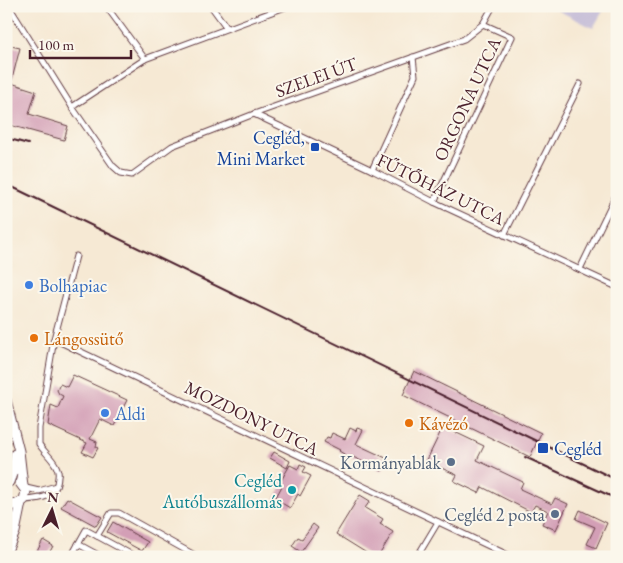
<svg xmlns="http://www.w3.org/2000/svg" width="623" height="563" viewBox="0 0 623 563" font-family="'EB Garamond',serif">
  <rect width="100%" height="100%" fill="#fbf7ec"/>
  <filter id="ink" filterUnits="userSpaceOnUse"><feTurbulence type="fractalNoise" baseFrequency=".02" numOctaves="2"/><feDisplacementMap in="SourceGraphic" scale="10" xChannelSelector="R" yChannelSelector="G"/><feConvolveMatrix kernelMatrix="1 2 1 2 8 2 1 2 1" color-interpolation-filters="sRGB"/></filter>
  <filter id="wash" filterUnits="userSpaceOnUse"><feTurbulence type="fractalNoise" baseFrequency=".0096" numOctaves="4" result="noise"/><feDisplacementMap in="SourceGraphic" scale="20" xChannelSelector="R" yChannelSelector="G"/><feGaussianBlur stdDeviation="1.12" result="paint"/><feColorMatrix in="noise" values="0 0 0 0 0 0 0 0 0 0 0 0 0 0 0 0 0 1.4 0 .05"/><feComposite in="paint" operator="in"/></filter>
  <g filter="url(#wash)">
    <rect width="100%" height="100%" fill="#f6e9d4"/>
    <polygon fill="#c8c0d8" points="549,6 606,6 593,28"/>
    <g id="blocks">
      <g fill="#d39fb6">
        <polygon points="6,45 20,48 11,83 36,91 29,114 68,126 64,140 6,124"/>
        <polygon points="414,371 541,433 530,457 403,395"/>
        <polygon points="73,375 127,400 114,426 100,419 90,439 97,442 96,447 98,448 93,457 82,452 87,443 48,425 51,405 58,408 63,396 59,394 57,390 60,384 67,387"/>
        <polygon points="440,425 484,446 477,460 523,482 520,489 552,504 555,498 568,504 556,530 542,524 548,511 535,505 531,512 482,487 479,493 454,481 457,475 437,466 436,469 425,464 440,433 437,432"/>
        <polygon points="350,428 356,431 357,428 363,430 356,444 388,459 382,471 351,456 350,458 343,455 344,454 339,451 340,450 324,442 327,437 330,438 332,433 345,439"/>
        <polygon points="274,452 290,461 287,468 270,458"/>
        <polygon points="300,464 306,467 303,472 311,476 300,496 298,494 290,508 275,499 282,486 279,484 290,465 298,469"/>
        <polygon points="360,495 370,501 365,508 383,519 380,524 393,532 378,557 373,557 336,534"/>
        <polygon points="67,498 102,517 96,526 61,507"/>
        <polygon points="580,510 607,523 596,548 587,544 595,527 576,519"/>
        <polygon points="113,522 148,542 142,551 107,532"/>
        <polygon points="313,524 318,528 301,552 292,546 298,537 302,539"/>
        <polygon points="43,540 53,546 47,557 34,557"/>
      </g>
    </g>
  </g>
  <g filter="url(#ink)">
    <use href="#blocks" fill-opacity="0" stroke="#643d44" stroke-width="1"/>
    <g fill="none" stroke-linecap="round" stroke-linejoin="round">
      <defs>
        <g id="street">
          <polyline points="12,6 10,8 72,107 113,166 121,173 132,175 172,146 254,114 464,39 483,24 493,6"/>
          <polyline points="106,6 145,59"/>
          <polyline points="211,6 227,28"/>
          <polyline points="72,107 145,59 288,6"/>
          <polyline points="254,114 372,170 434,202 617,287"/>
          <polyline points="372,170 415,76 413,57"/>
          <polyline points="434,202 512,37 483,24"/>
          <polyline points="504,235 580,84"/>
          <polyline points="580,269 617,193"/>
          <polyline points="54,339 512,557"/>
          <polyline points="26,488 39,491 56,486"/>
          <path d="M24,500C40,499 57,498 58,477C59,473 58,470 56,466C52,458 44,452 39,444V428L54,339L76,256"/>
          <polyline points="97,536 111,513 119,513 198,557"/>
          <polyline points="78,544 102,557"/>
          <polyline points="71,557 86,530 136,557"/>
          <polyline points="417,557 438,522"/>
        </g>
        <g id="primary">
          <polyline points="6,400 19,451 23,486"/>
          <polyline points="9,482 14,469 15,454"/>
          <polyline points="6,502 15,505 24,500 26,491 20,483"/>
          <polyline points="6,540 10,517 8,503"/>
          <polyline points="6,553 15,532 21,503"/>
        </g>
      </defs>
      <use href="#street" stroke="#643d44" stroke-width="7"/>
      <use href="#primary" stroke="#643d44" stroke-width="11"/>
      <use href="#street" stroke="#fff" stroke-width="5"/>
      <use href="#primary" stroke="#fff" stroke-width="9"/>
      <g stroke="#4a1f2b" stroke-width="2">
        <polyline points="6,138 28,144"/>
        <polyline points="6,184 617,480"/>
        <polyline points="525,457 617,499"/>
      </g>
    </g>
  </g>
  <g fill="#1a4fb4" stroke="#fbf7ec" stroke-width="2">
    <rect x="310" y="142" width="10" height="10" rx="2.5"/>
    <rect x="537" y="442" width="12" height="12" rx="2.5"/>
  </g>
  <g fill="#3f7fe0" stroke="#fbf7ec" stroke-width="2">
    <circle cx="29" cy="285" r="5"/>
    <circle cx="105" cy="413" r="5"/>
  </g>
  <g fill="#e8710a" stroke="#fbf7ec" stroke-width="2">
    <circle cx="34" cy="338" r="5"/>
    <circle cx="409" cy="423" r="5"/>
  </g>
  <g fill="#5c6f8a" stroke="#fbf7ec" stroke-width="2">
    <circle cx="451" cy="462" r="5"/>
    <circle cx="555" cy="514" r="5"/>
  </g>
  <circle fill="#0f9aa8" stroke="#fbf7ec" stroke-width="2" cx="292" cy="490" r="5"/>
  <g text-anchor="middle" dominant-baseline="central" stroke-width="4" stroke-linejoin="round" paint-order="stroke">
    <g font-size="18" fill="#4a1f2b" stroke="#fbf7ec">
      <text transform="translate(316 77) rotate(-20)">SZELEI ÚT</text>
      <text transform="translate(467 99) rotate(-65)">ORGONA UTCA</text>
      <text transform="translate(441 189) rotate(26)">FŰTŐHÁZ UTCA</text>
      <text transform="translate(252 418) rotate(26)">MOZDONY UTCA</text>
    </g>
    <g font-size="18" fill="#164399" stroke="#fbf7ec" text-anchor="end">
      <text x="305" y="137">Cegléd,<tspan x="305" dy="21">Mini Market</tspan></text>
      <text x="554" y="448" text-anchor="start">Cegléd</text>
    </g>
    <g font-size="18" fill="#366cbe" stroke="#fbf7ec" text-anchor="start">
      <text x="39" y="285">Bolhapiac</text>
      <text x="115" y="413">Aldi</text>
    </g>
    <g font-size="18" fill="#c56008" stroke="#fbf7ec" text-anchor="start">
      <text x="44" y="338">Lángossütő</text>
      <text x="419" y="423">Kávézó</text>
    </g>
    <g font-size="18" fill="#4e5e75" stroke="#fbf7ec" text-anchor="end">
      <text x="441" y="462">Kormányablak</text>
      <text x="545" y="514">Cegléd 2 posta</text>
    </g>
    <g font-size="18" fill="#0d838f" stroke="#fbf7ec" text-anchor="end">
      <text x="282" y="480">Cegléd<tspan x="282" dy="21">Autóbuszállomás</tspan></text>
    </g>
  </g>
  <rect width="623" height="563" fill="none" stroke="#fbf7ec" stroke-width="25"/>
  <g transform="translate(52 510) rotate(5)" stroke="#fbf7ec" stroke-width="4" paint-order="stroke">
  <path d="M0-4L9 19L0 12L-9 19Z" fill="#4a1f2b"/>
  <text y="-8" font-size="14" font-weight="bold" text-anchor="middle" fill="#4a1f2b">N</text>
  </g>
  <path d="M30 50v8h101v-8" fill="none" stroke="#4a1f2b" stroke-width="2.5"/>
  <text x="38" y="50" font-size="15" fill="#4a1f2b" stroke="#fbf7ec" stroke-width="4" paint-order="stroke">100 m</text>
</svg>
